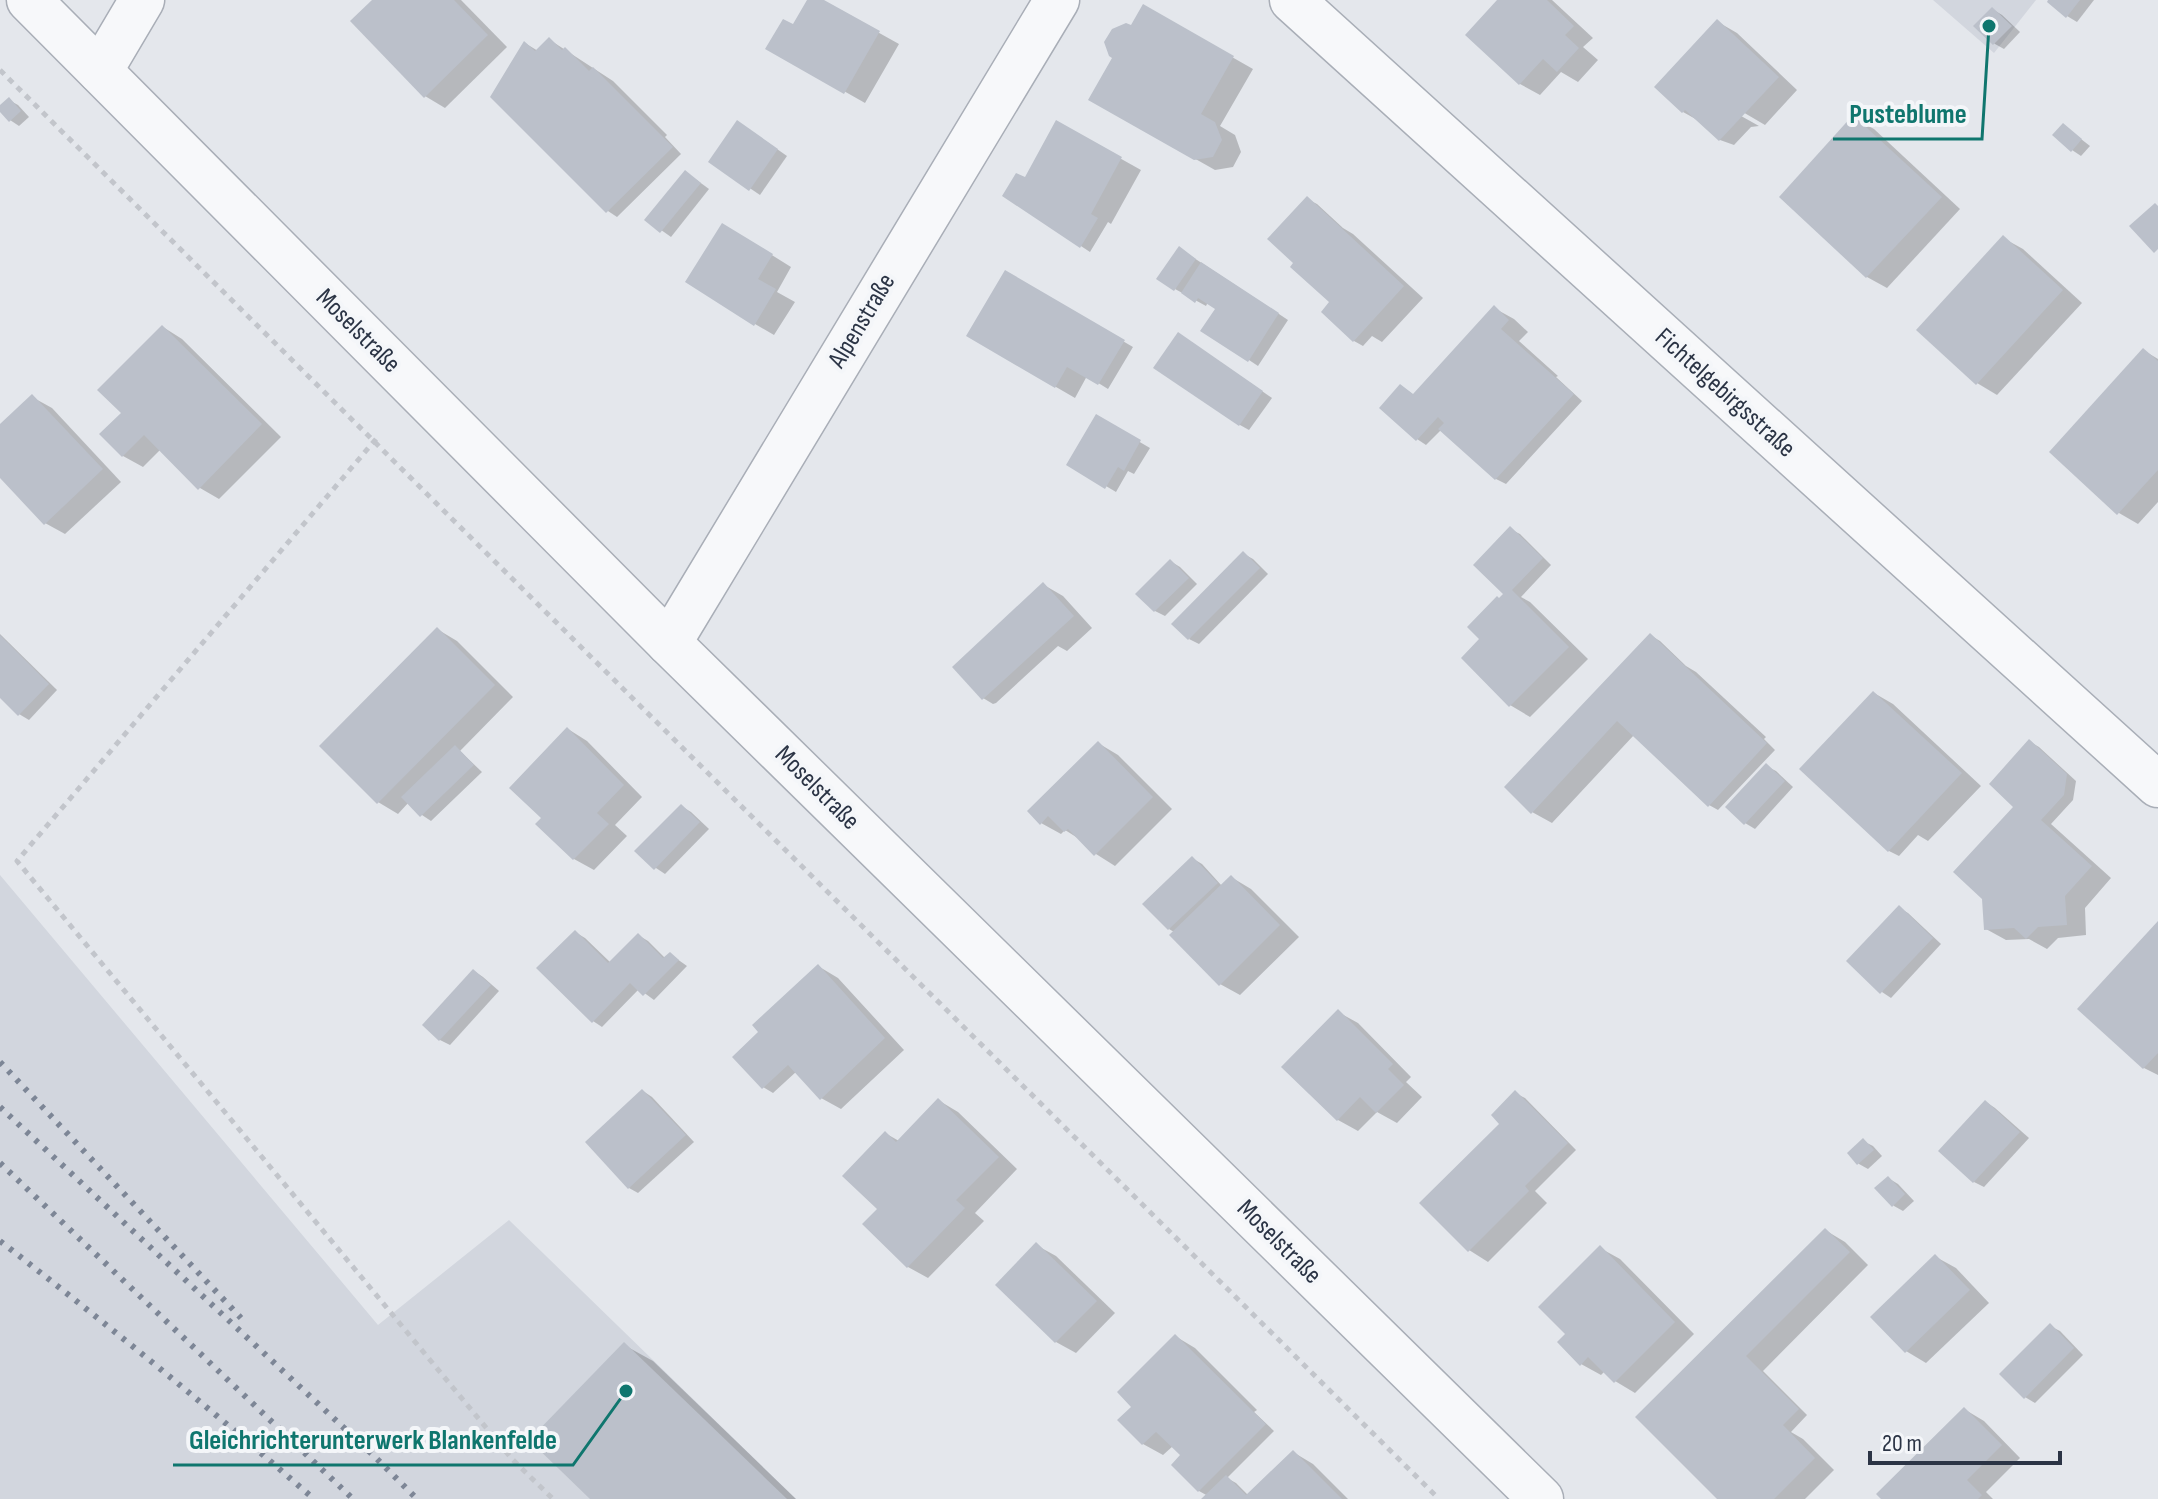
<svg xmlns="http://www.w3.org/2000/svg" width="2158" height="1499" viewBox="0 0 2158 1499" font-family="'Sofia Sans Condensed',sans-serif">
  <rect width="100%" height="100%" fill="#e4e7ec"/>
  <g fill="#d2d6de">
    <polygon points="1933,0 2036,0 1994,53"/>
    <polygon points="0,875 378,1325 509,1220 796,1499 0,1499"/>
  </g>
  <g fill="#0003">
    <polygon points="375,0 461,0 507,47 445,108 425,96"/>
    <polygon points="809,0 820,0 899,44 865,103 768,48 794,27"/>
    <polygon points="1500,0 1552,0 1593,38 1583,47 1598,60 1578,82 1561,72 1540,95 1520,84"/>
    <polygon points="2051,0 2094,0 2077,22 2067,16"/>
    <polygon points="1144,7 1253,69 1220,126 1235,135 1241,152 1233,167 1215,170 1091,100"/>
    <polygon points="1992,9 2002,15 2020,32 2004,49 1995,44 1976,26"/>
    <polygon points="1718,22 1737,33 1797,90 1765,125 1736,108 1734,112 1759,126 1751,127 1734,145 1720,140 1701,122 1683,112"/>
    <polygon points="550,40 613,81 667,135 665,137 681,154 617,217 608,211 525,43 538,51"/>
    <polygon points="9,100 18,105 29,117 19,126 10,120 0,109"/>
    <polygon points="1854,118 1874,129 1960,209 1887,288 1867,277 1781,197"/>
    <polygon points="1057,123 1141,170 1111,224 1108,222 1090,252 1005,196 1047,192"/>
    <polygon points="2063,125 2090,146 2081,156 2072,150"/>
    <polygon points="747,128 787,156 760,195 711,162"/>
    <polygon points="694,178 709,189 671,237 647,220"/>
    <polygon points="1307,199 1317,204 1343,228 1353,234 1423,298 1382,342 1372,336 1363,346 1354,341 1332,302 1297,263"/>
    <polygon points="743,237 791,267 777,292 795,302 774,335 755,324"/>
    <polygon points="2003,238 2023,249 2082,303 1997,395 1977,383"/>
    <polygon points="1188,254 1288,320 1258,366 1249,360 1218,309 1208,302 1206,306 1175,289"/>
    <polygon points="1006,273 1133,347 1108,389 1087,376 1075,398 968,336"/>
    <polygon points="1494,308 1514,319 1528,332 1519,341 1558,376 1556,377 1582,401 1506,484 1496,479 1442,429 1426,445 1417,439 1401,386 1414,395"/>
    <polygon points="163,327 182,339 281,437 219,499 200,488 161,449 143,467 123,456 123,413"/>
    <polygon points="1188,340 1272,398 1249,430 1240,425"/>
    <polygon points="2143,350 2158,359 2158,502 2138,524 2119,513"/>
    <polygon points="32,397 52,408 121,482 65,534 45,523 0,475 0,427"/>
    <polygon points="1097,417 1150,448 1134,474 1128,471 1116,492 1069,464"/>
    <polygon points="1510,529 1520,534 1551,565 1521,597 1530,602 1588,659 1530,717 1510,705 1482,639 1504,593"/>
    <polygon points="1244,554 1253,559 1268,574 1199,644 1189,639"/>
    <polygon points="1170,561 1180,567 1197,584 1165,616 1155,611 1138,594"/>
    <polygon points="1044,585 1063,596 1092,628 1067,651 1058,646 996,703 993,704 983,698"/>
    <polygon points="437,629 457,641 513,697 460,751 482,772 431,821 422,815 409,802 398,814 378,802"/>
    <polygon points="0,634 57,690 29,720 19,714 0,695"/>
    <polygon points="1650,635 1660,641 1686,666 1696,672 1766,737 1764,739 1775,750 1718,810 1709,805 1634,735 1552,823 1532,812"/>
    <polygon points="1874,693 1893,704 1981,786 1928,841 1918,835 1899,856 1889,851 1802,769"/>
    <polygon points="568,729 587,741 642,797 615,825 627,836 594,870 574,859 543,817"/>
    <polygon points="2030,742 2039,747 2076,781 2073,800 2051,824 2111,878 2085,908 2086,935 2058,938 2047,949 2029,939 2006,940 1986,929 1984,898 2016,807"/>
    <polygon points="1098,743 1118,755 1172,809 1115,866 1096,854 1081,840 1065,830 1061,834 1041,823"/>
    <polygon points="1766,766 1776,771 1793,787 1755,829 1745,823"/>
    <polygon points="681,806 691,812 709,829 665,874 656,868 637,851"/>
    <polygon points="1192,858 1202,864 1222,886 1231,877 1251,889 1299,937 1240,995 1220,984 1174,932 1169,929"/>
    <polygon points="1899,908 1908,913 1941,944 1891,998 1882,992"/>
    <polygon points="2158,924 2158,1075 2144,1068"/>
    <polygon points="575,932 585,938 611,963 638,935 648,941 665,958 670,954 687,966 654,1000 639,989 602,1027 593,1021"/>
    <polygon points="818,966 838,978 904,1050 841,1109 821,1098 797,1071 773,1093 763,1087 761,1032"/>
    <polygon points="474,971 483,977 499,991 450,1045 440,1040 425,1025"/>
    <polygon points="1338,1012 1358,1023 1411,1077 1406,1082 1422,1097 1397,1123 1377,1112 1358,1131 1338,1120"/>
    <polygon points="643,1091 652,1097 694,1142 638,1193 629,1188"/>
    <polygon points="1515,1093 1525,1098 1576,1150 1535,1191 1547,1203 1488,1262 1469,1250 1502,1124"/>
    <polygon points="938,1100 958,1112 1017,1169 975,1213 984,1221 928,1278 908,1267 864,1224 879,1209 885,1133 899,1141"/>
    <polygon points="1986,1102 1995,1108 2029,1138 1984,1187 1974,1182"/>
    <polygon points="1863,1141 1873,1146 1882,1156 1868,1169 1859,1164 1850,1154"/>
    <polygon points="1888,1178 1898,1184 1914,1201 1903,1211 1894,1206 1877,1188"/>
    <polygon points="1825,1230 1845,1242 1868,1265 1763,1371 1807,1415 1791,1432 1803,1439 1834,1470 1805,1499 1720,1499 1663,1442"/>
    <polygon points="1036,1245 1056,1256 1115,1313 1076,1353 1056,1342"/>
    <polygon points="1600,1248 1620,1259 1694,1334 1635,1393 1615,1381 1605,1371 1601,1375 1581,1364 1568,1334"/>
    <polygon points="1936,1257 1956,1268 1989,1303 1926,1363 1906,1351"/>
    <polygon points="2050,1326 2060,1331 2083,1355 2035,1403 2025,1397"/>
    <polygon points="1175,1336 1195,1348 1257,1410 1254,1412 1274,1431 1227,1478 1236,1483 1249,1496 1293,1452 1313,1464 1348,1499 1204,1499 1208,1496 1199,1491 1184,1455 1173,1446 1163,1455 1143,1444 1134,1407"/>
    <polygon points="624,1345 653,1361 796,1499 593,1499"/>
    <polygon points="1964,1409 1984,1421 2020,1458 1986,1492 1993,1499 1884,1499"/>
  </g>
  <g fill="#bbc0ca">
    <polygon points="372,0 454,0 488,35 424,98 350,21"/>
    <polygon points="807,0 824,0 880,31 844,94 765,49 783,19 793,24"/>
    <polygon points="1497,0 1547,0 1574,26 1565,35 1579,48 1557,72 1543,59 1519,85 1465,35"/>
    <polygon points="2048,0 2080,0 2066,18 2047,2"/>
    <polygon points="1143,4 1234,56 1201,114 1215,122 1222,140 1213,157 1194,160 1088,100 1112,58 1109,56 1104,42 1112,29 1126,23 1131,25"/>
    <polygon points="1992,7 2012,26 1993,45 1973,26"/>
    <polygon points="1717,19 1779,77 1719,141 1685,110 1682,113 1654,87"/>
    <polygon points="549,37 562,50 565,47 589,71 593,67 673,147 606,213 490,97 524,41 535,51"/>
    <polygon points="9,97 21,111 9,122 0,112 0,105"/>
    <polygon points="1853,115 1942,197 1866,278 1779,197"/>
    <polygon points="737,120 778,149 749,191 708,162"/>
    <polygon points="1056,120 1122,157 1091,214 1098,218 1080,248 1002,196 1016,173 1025,177"/>
    <polygon points="2063,123 2082,139 2071,152 2052,135"/>
    <polygon points="685,170 701,183 660,233 644,220"/>
    <polygon points="1307,196 1404,286 1353,342 1321,312 1329,302 1290,267 1293,263 1267,239"/>
    <polygon points="2155,203 2158,206 2158,249 2154,253 2129,226"/>
    <polygon points="722,223 773,254 758,279 776,289 754,326 685,282"/>
    <polygon points="2003,235 2063,290 1976,385 1916,330"/>
    <polygon points="1179,246 1196,259 1174,291 1156,279"/>
    <polygon points="1201,262 1279,313 1248,362 1200,331 1215,309 1198,298 1195,303 1181,293"/>
    <polygon points="1005,270 1125,340 1098,385 1067,367 1055,388 966,336"/>
    <polygon points="1494,305 1509,320 1501,329 1574,394 1495,480 1438,429 1444,423 1438,417 1416,441 1379,408 1400,384 1413,394"/>
    <polygon points="162,325 262,424 198,490 144,435 122,457 99,434 121,413 97,390"/>
    <polygon points="1178,332 1263,391 1239,426 1153,368"/>
    <polygon points="2143,348 2158,361 2158,470 2117,515 2049,452"/>
    <polygon points="32,394 103,469 44,525 0,478 0,424"/>
    <polygon points="1096,414 1141,440 1124,471 1118,467 1105,489 1066,465"/>
    <polygon points="1510,526 1543,558 1512,590 1569,647 1509,707 1461,658 1479,639 1467,627 1497,596 1499,598 1503,594 1473,565"/>
    <polygon points="1243,551 1260,568 1188,640 1171,624"/>
    <polygon points="1170,559 1189,578 1154,612 1135,594"/>
    <polygon points="1043,582 1074,616 982,700 952,667"/>
    <polygon points="437,627 495,685 377,804 319,746"/>
    <polygon points="1650,633 1767,743 1708,807 1617,721 1531,814 1504,787"/>
    <polygon points="0,635 49,684 18,716 0,698"/>
    <polygon points="1873,691 1962,773 1888,852 1799,769"/>
    <polygon points="567,727 624,785 597,813 609,824 573,860 535,824 541,818 509,788"/>
    <polygon points="2029,739 2067,774 2064,795 2041,820 2092,866 2065,896 2067,925 2038,927 2026,939 2014,928 1984,930 1982,899 1953,872 2013,807 1989,784"/>
    <polygon points="1098,741 1153,797 1094,856 1068,829 1064,832 1048,816 1040,825 1027,811"/>
    <polygon points="455,745 474,765 420,817 401,797"/>
    <polygon points="1766,763 1785,781 1744,825 1725,807"/>
    <polygon points="681,804 700,822 654,870 634,851"/>
    <polygon points="1192,856 1218,883 1168,930 1142,904"/>
    <polygon points="1231,875 1280,925 1219,986 1169,935"/>
    <polygon points="1899,905 1933,938 1880,994 1846,961"/>
    <polygon points="2158,921 2158,1053 2143,1069 2077,1009"/>
    <polygon points="575,930 608,963 638,933 663,958 670,952 679,960 643,996 630,983 592,1023 536,968"/>
    <polygon points="818,964 885,1038 820,1100 788,1065 762,1089 732,1057 758,1032 752,1025"/>
    <polygon points="473,969 491,985 439,1041 422,1025"/>
    <polygon points="1338,1009 1393,1064 1388,1069 1404,1085 1376,1113 1360,1097 1337,1121 1281,1067"/>
    <polygon points="642,1089 686,1135 628,1189 585,1142"/>
    <polygon points="1515,1090 1568,1143 1525,1186 1529,1191 1468,1252 1419,1203 1499,1124 1491,1115"/>
    <polygon points="938,1098 999,1157 956,1200 965,1208 907,1268 862,1224 877,1209 842,1176 885,1131 896,1142"/>
    <polygon points="1985,1100 2020,1132 1973,1183 1938,1151"/>
    <polygon points="1863,1138 1874,1150 1857,1165 1847,1153"/>
    <polygon points="1888,1176 1905,1194 1892,1207 1874,1188"/>
    <polygon points="1825,1228 1850,1252 1746,1356 1799,1409 1783,1425 1815,1458 1774,1499 1717,1499 1635,1417"/>
    <polygon points="1036,1242 1097,1301 1055,1343 995,1285"/>
    <polygon points="1600,1245 1675,1322 1614,1383 1588,1357 1580,1366 1557,1342 1565,1334 1538,1307"/>
    <polygon points="1935,1254 1970,1290 1905,1353 1870,1317"/>
    <polygon points="2050,1323 2074,1348 2024,1399 1999,1374"/>
    <polygon points="1175,1334 1266,1424 1198,1492 1171,1465 1180,1455 1156,1432 1142,1445 1117,1420 1131,1407 1117,1392"/>
    <polygon points="624,1342 787,1499 590,1499 529,1440"/>
    <polygon points="1964,1407 2002,1445 1967,1480 1982,1495 1978,1499 1881,1499 1876,1494"/>
    <polygon points="1293,1450 1342,1499 1201,1499 1226,1475 1246,1495"/>
  </g>
  <g fill="none" stroke-linecap="round" stroke-linejoin="round">
    <defs>
      <g id="minor">
        <polyline points="29,0 669,643 1541,1499"/>
        <polyline points="1292,0 2158,785"/>
        <polyline points="100,71 142,0"/>
        <polyline points="669,643 1057,0"/>
      </g>
    </defs>
    <use href="#minor" stroke="#a9aeb7" stroke-width="47"/>
    <g stroke="#c2c5cb" stroke-width="5" stroke-dasharray="6 6" stroke-linecap="butt">
      <polyline points="0,70 1439,1499"/>
      <polyline points="376,439 17,861 512,1459 553,1499"/>
    </g>
    <use href="#minor" stroke="#f7f8fa" stroke-width="44"/>
    <g stroke="#7d8696" stroke-width="6" stroke-dasharray="4 8" stroke-linecap="butt">
      <polyline points="0,1062 241,1318"/>
      <polyline points="0,1107 373,1455 417,1499"/>
      <polyline points="0,1163 353,1499"/>
      <path d="M0,1241C107,1324 212,1410 314,1499"/>
    </g>
  </g>
  <g text-anchor="middle" dominant-baseline="central" stroke-width="8" stroke-linejoin="round" paint-order="stroke">
    <g font-size="26" fill="#2b3445" stroke="#f4f6f9">
      <text transform="translate(862 321) rotate(-59)">Alpenstraße</text>
      <text transform="translate(358 331) rotate(45)">Moselstraße</text>
      <text transform="translate(1725 393) rotate(42)">Fichtelgebirgsstraße</text>
      <text transform="translate(817 788) rotate(45)">Moselstraße</text>
      <text transform="translate(1279 1242) rotate(45)">Moselstraße</text>
    </g>
  </g>
  <path fill="none" stroke="#0f766e" stroke-width="3" d="M1989 26L1982 139H1833M626 1391L573 1465H173"/>
  <g fill="#0f766e" stroke="#f4f6f9" stroke-width="3">
    <circle cx="1989" cy="26" r="8"/>
    <circle cx="626" cy="1391" r="8"/>
  </g>
  <g font-size="28" text-anchor="middle" font-weight="bold" fill="#0f766e" stroke="#f4f6f9" stroke-width="8" stroke-linejoin="round" paint-order="stroke">
    <text x="1908" y="123">Pusteblume</text>
    <text x="373" y="1449">Gleichrichterunterwerk Blankenfelde</text>
  </g>
  <path d="M1870 1451v12h190v-12" fill="none" stroke="#2b3445" stroke-width="4"/>
  <text x="1882" y="1451" font-size="24" fill="#2b3445" stroke="#f4f6f9" stroke-width="6" paint-order="stroke">20 m</text>
</svg>
